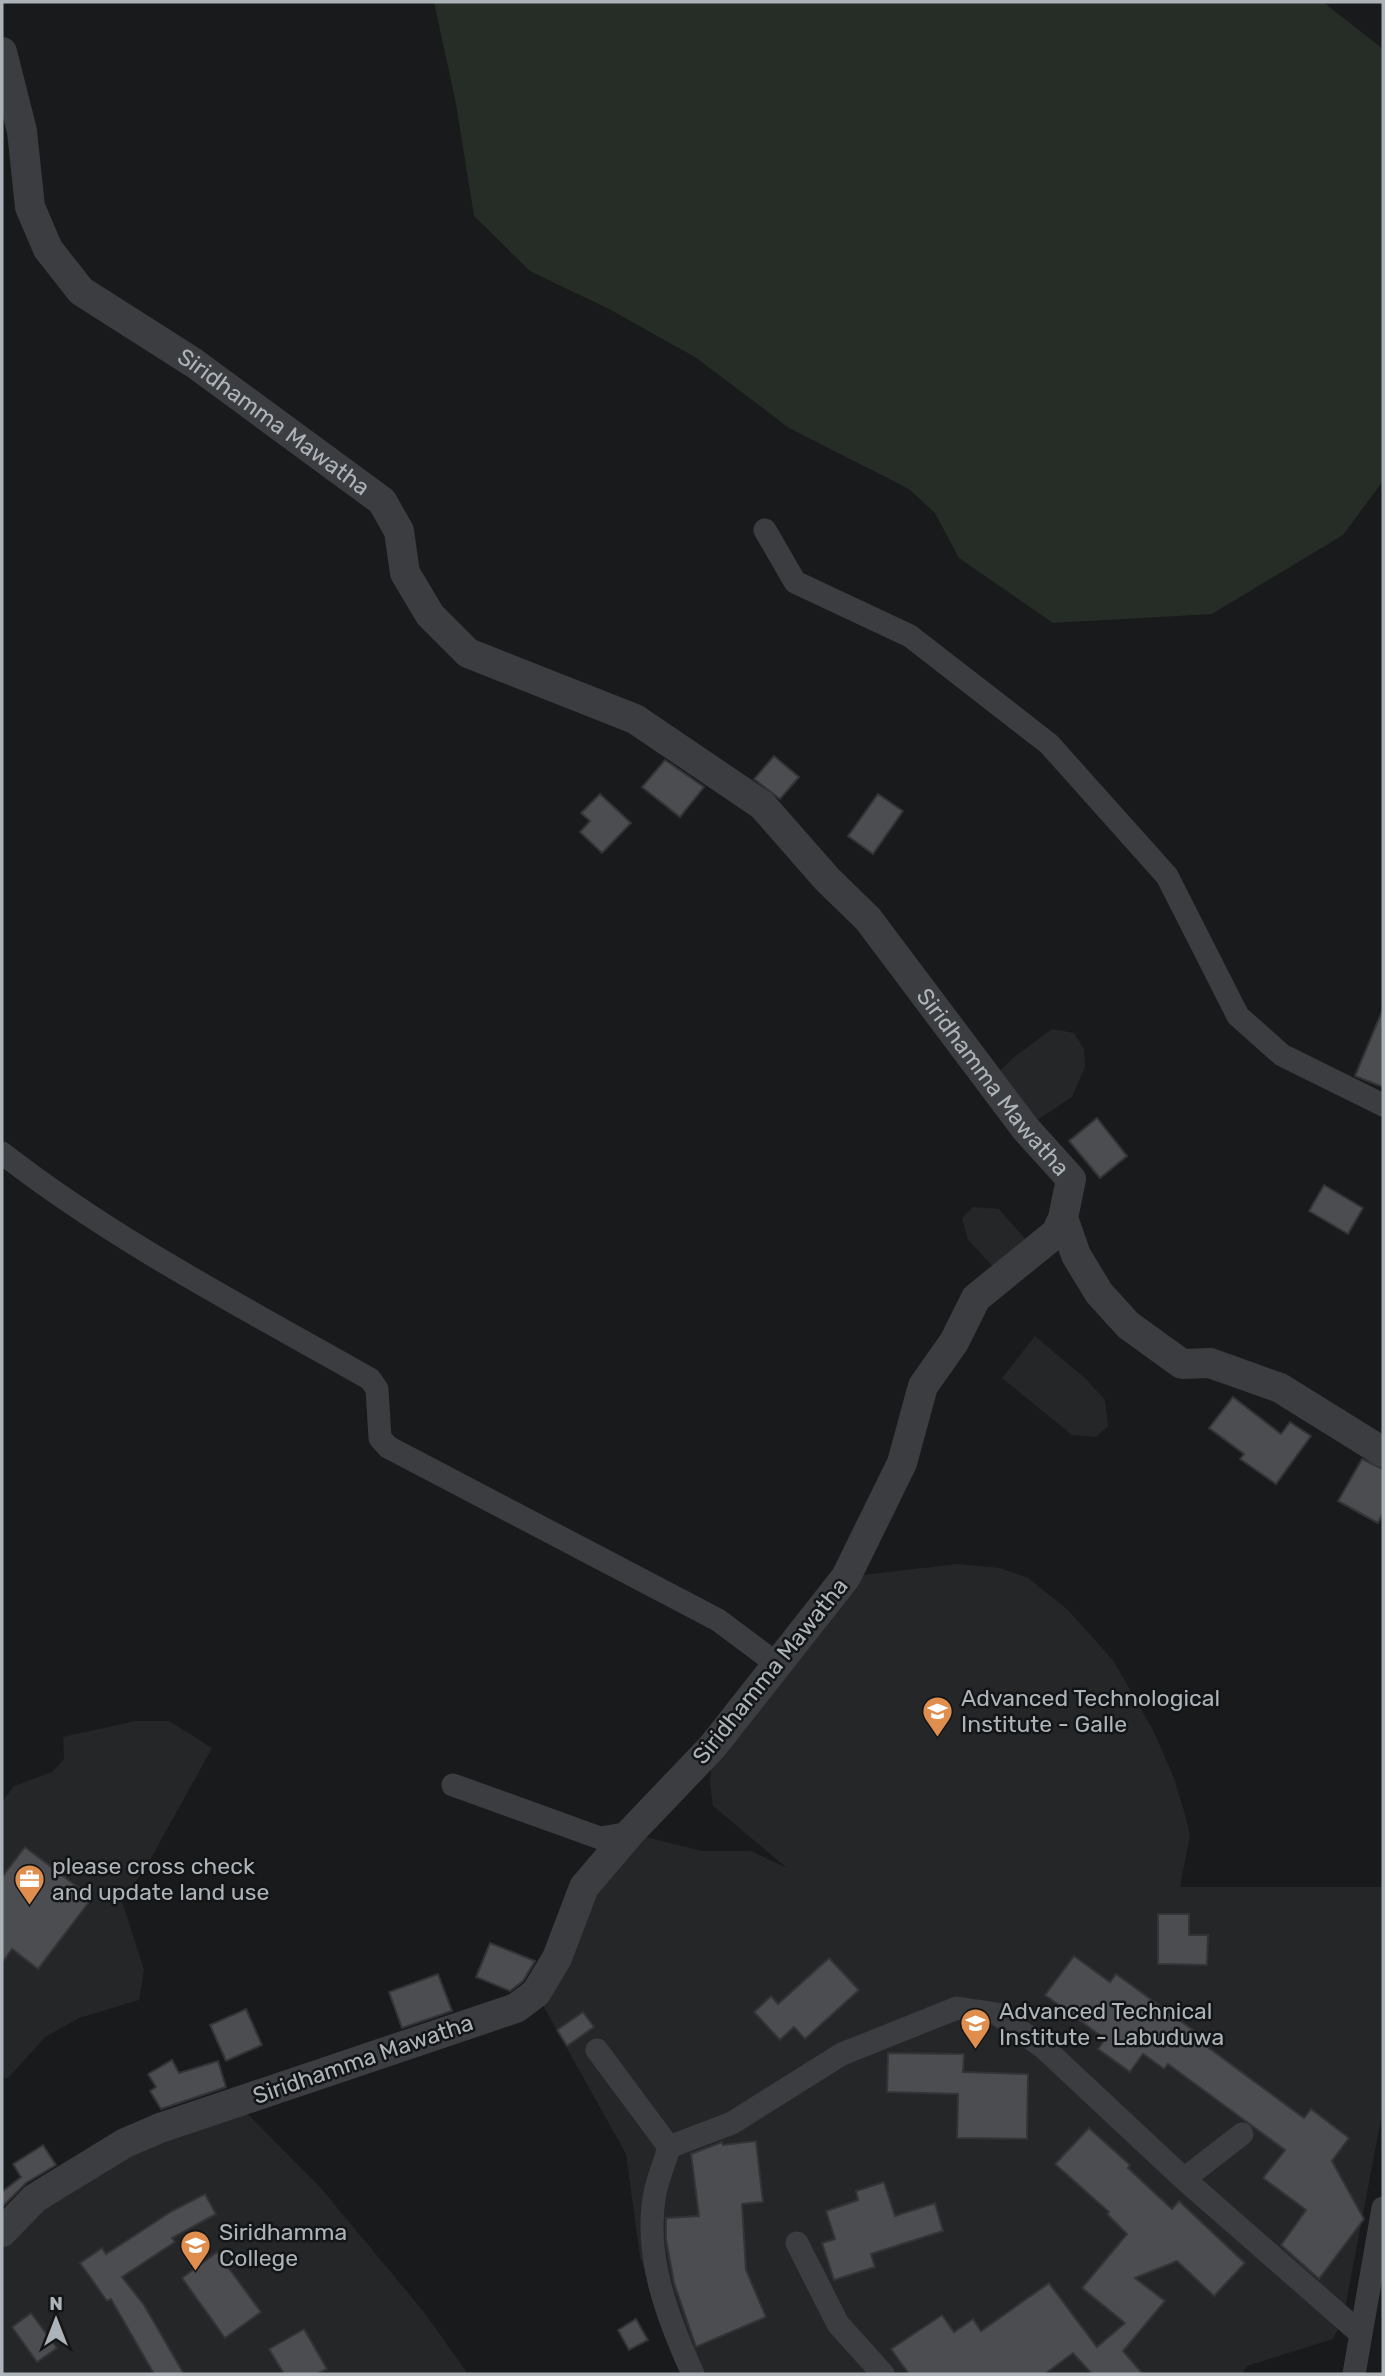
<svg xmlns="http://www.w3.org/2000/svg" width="1385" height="2376" viewBox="0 0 1385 2376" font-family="Rubik,sans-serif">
  <rect width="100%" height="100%" fill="#191a1b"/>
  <g fill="#252628">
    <polygon points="1052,1029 1074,1033 1084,1049 1085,1067 1072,1097 1025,1128 990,1081 1013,1058"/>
    <polygon points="973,1207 999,1209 1034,1249 1002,1276 968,1240 962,1218"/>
    <polygon points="1035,1336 1086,1379 1105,1400 1108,1426 1096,1437 1072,1435 1002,1378"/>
    <polygon points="957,1564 1000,1568 1028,1578 1067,1609 1113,1660 1153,1730 1174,1778 1186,1818 1190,1835 1180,1887 1383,1887 1383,2109 1343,2319 1333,2339 1247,2366 1242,2374 681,2374 640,2257 626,2154 536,1993 630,1833 702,1851 751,1851 787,1868 713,1806 710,1783 713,1746 846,1577"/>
    <polygon points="135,1721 169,1721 212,1748 146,1867 122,1901 144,1970 139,2000 79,2018 45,2037 8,2078 2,2078 2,1802 14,1786 52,1772 64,1759 63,1737"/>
    <polygon points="236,2102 320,2187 424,2312 468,2374 2,2374 2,2232 35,2198"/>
  </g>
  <polygon fill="#262d26" points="434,2 1323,2 1383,49 1383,481 1343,535 1212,614 1053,623 959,558 935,513 909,489 789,428 695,357 609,309 530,271 474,216 456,104"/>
  <g fill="#4b4d50" stroke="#343437" stroke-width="2">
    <polygon points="774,756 799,777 780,799 754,779"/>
    <polygon points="665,760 704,787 680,817 642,787"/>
    <polygon points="600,794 631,823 602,853 580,832 590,821 581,813"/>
    <polygon points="878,794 903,811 873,854 848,836"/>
    <polygon points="1383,1009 1383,1087 1355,1076"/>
    <polygon points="1097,1118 1127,1156 1100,1178 1069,1141"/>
    <polygon points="1324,1185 1363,1208 1348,1234 1309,1211"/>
    <polygon points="1233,1397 1281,1434 1290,1422 1311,1436 1276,1484 1240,1459 1244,1454 1209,1428"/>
    <polygon points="1362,1459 1383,1469 1383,1513 1378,1523 1338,1501"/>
    <polygon points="25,1847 92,1898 38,1969 12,1949 2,1963 2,1877"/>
    <polygon points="1158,1914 1189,1914 1189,1935 1208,1935 1207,1965 1158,1964"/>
    <polygon points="490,1943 535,1961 523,1981 510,1991 476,1977"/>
    <polygon points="1074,1956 1110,1982 1116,1974 1193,2030 1190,2034 1304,2118 1311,2109 1349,2138 1332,2161 1364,2219 1319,2279 1281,2245 1306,2210 1263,2178 1285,2150 1168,2064 1164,2069 1143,2054 1130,2072 1098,2049 1105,2039 1045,1995"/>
    <polygon points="829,1958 859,1990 805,2039 794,2027 780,2040 754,2012 771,1996 778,2004"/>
    <polygon points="438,1974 452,2011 402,2028 389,1992"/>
    <polygon points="246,2009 262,2045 226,2061 210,2025"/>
    <polygon points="583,2012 594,2027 567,2046 557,2030"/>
    <polygon points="888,2053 964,2054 963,2072 1028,2074 1027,2139 957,2138 958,2094 887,2092"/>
    <polygon points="172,2060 179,2073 218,2061 226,2087 161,2109 150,2091 156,2087 148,2074"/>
    <polygon points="1089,2128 1130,2165 1128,2168 1172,2209 1179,2201 1245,2263 1214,2296 1177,2261 1135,2278 1165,2301 1123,2351 1143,2374 1092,2374 1073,2353 1045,2374 909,2374 891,2349 942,2315 954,2332 973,2319 981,2331 1049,2283 1097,2347 1125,2323 1082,2288 1127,2234 1107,2214 1109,2212 1055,2164"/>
    <polygon points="756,2141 763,2202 742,2204 746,2270 766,2317 696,2347 674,2283 666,2239 666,2218 699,2216 691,2154 722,2142 723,2145"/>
    <polygon points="43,2145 56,2165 26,2183 2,2207 2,2192 21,2177 13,2164"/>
    <polygon points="884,2182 895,2216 935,2203 943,2231 871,2254 875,2267 834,2280 822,2243 835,2239 826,2211 858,2200 856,2191"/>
    <polygon points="205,2194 216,2214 172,2238 175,2242 122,2277 144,2305 184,2374 154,2374 111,2299 107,2301 80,2263 102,2248 106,2254 172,2211"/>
    <polygon points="217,2252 261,2312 225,2338 182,2278"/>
    <polygon points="31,2313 57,2348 37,2362 12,2327"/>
    <polygon points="636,2319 648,2340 629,2350 618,2330"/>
    <polygon points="304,2329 327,2369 317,2374 284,2374 269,2349"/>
  </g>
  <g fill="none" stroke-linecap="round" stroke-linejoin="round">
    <g stroke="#3b3d40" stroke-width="23">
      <polyline points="765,530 795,582 910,636 1049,744 1167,876 1238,1016 1282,1055 1383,1105"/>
      <path d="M2,1153C115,1241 245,1308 370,1379L377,1389L380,1438L388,1447L718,1620L777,1664"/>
      <polyline points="453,1785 600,1838 630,1833"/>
      <polyline points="597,2050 669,2147 732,2123 842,2054 957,2008 997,2014 1044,2048 1184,2179"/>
      <polyline points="1242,2134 1184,2179 1360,2333"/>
      <path d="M669,2147C665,2162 658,2178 655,2193C643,2255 668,2319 693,2374"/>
      <polyline points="797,2243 838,2324 883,2374"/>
      <polyline points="1354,2374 1383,2208"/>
    </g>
    <g stroke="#3b3d40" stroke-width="30">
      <path id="s1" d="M2,52L22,131L30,207L48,249L81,291L194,363L382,501L399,531L405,573L430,615L468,653L635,719L762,805L827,879L868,919L1025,1128L1071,1179L1063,1218L1056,1233L976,1298L954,1342L923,1386L902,1463L846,1577L713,1746L630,1833L584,1887L557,1958L536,1993L516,2008L160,2128L125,2143L35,2198L2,2232"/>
      <polyline points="1063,1218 1076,1255 1099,1293 1128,1325 1182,1364 1210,1363 1280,1388 1383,1452"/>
    </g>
  </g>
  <defs>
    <symbol id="university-pin" viewBox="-11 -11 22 30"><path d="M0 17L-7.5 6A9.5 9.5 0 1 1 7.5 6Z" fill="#df8e4d" stroke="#141516"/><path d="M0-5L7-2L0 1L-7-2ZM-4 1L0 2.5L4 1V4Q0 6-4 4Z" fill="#fff"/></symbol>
    <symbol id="office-pin" viewBox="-11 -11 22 30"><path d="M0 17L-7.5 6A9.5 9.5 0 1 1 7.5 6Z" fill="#df8e4d" stroke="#141516"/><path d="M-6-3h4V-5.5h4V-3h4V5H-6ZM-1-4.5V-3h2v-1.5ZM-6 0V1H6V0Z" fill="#fff"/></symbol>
    <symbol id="school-pin" viewBox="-11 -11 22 30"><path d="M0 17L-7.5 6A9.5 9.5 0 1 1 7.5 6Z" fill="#df8e4d" stroke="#141516"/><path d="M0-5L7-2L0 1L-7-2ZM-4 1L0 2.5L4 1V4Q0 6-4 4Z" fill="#fff"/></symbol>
  </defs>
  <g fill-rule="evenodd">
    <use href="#university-pin" x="920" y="1694" width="35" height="47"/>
    <use href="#office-pin" x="12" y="1862" width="35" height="47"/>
    <use href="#university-pin" x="958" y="2006" width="35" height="47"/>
    <use href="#school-pin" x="178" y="2228" width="35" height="47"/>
  </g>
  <g text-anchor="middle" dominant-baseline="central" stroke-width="5" stroke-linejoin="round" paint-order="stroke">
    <g font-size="23" fill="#adb4b9" stroke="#141516">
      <text stroke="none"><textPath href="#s1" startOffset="490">Siridhamma Mawatha</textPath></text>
      <text stroke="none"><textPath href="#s1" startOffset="1498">Siridhamma Mawatha</textPath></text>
      <text transform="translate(770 1671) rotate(-51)">Siridhamma Mawatha</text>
      <text transform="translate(363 2059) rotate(-19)">Siridhamma Mawatha</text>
    </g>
    <g font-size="23" fill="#adb4b9" stroke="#141516" text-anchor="start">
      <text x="961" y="1698">Advanced Technological<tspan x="961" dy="26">Institute - Galle</tspan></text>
      <text x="52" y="1866">please cross check<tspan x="52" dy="26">and update land use</tspan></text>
      <text x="999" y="2011">Advanced Technical<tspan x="999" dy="26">Institute - Labuduwa</tspan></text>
      <text x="219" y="2232">Siridhamma<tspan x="219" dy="26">College</tspan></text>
    </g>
  </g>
  <rect width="1385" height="2376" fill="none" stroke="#adb4b9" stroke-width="7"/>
  <g transform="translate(56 2320)" stroke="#141516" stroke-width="5" paint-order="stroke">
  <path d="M0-5L12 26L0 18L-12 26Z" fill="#adb4b9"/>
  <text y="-10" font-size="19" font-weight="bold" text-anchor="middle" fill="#adb4b9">N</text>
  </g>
</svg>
